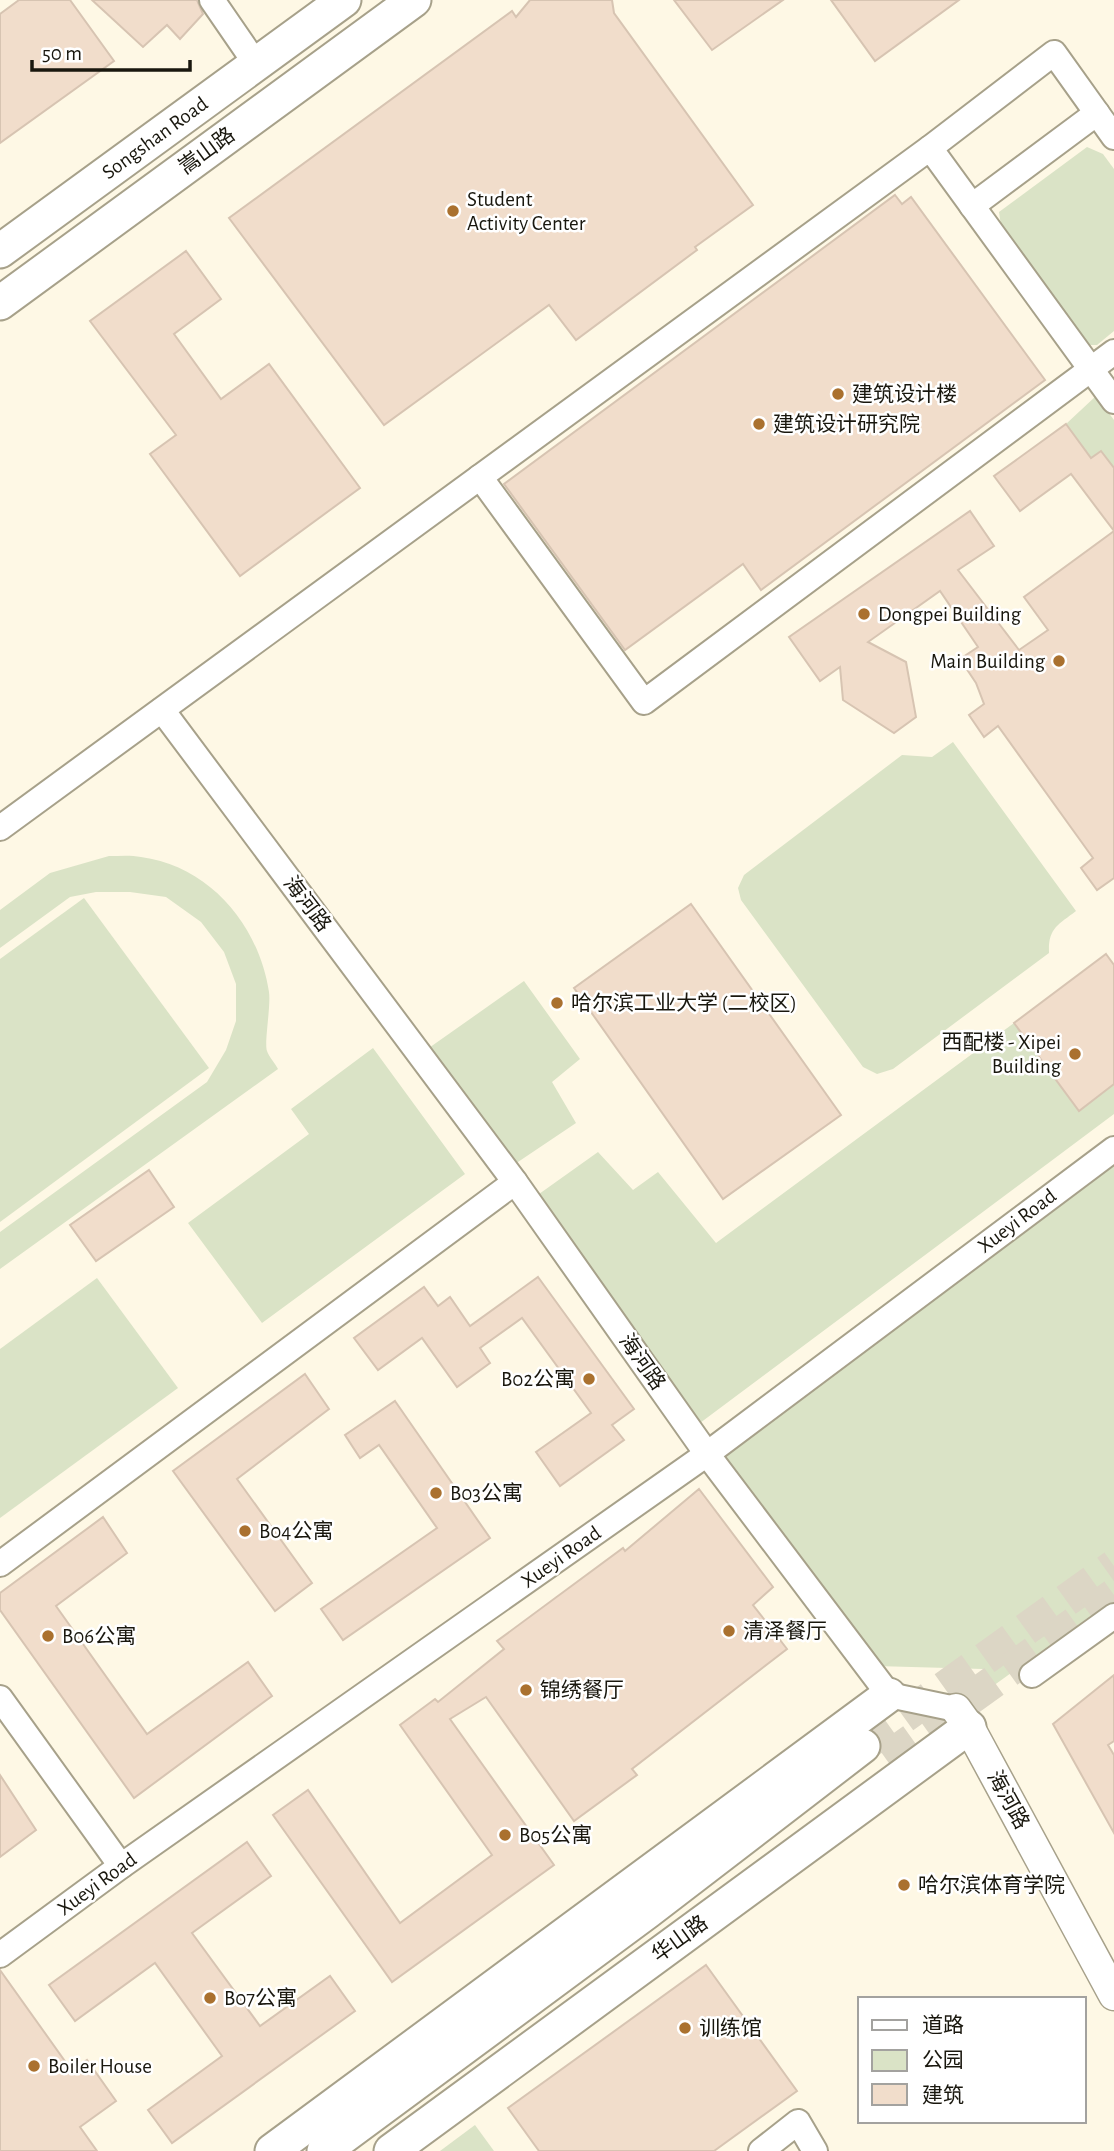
<svg xmlns="http://www.w3.org/2000/svg" width="1114" height="2151" viewBox="0 0 1114 2151" font-family="'Alegreya Sans','Noto Sans SC',sans-serif">
  <rect width="100%" height="100%" fill="#fef8e5"/>
  <g fill="#dae3c6">
    <polygon points="1087,147 1103,154 1114,169 1114,331 1097,345 1085,345 1001,226 999,212"/>
    <polygon points="1096,396 1114,420 1114,468 1101,451 1091,458 1066,424"/>
    <path d="M953,742L1076,911C1058,925 1048,928 1049,953L893,1069L877,1074L863,1067L741,900L738,888L744,875L902,755L932,757Z"/>
    <path d="M109,856C120,856 131,855 141,857C210,866 259,926 269,992C271,1006 264,1043 267,1051C269,1057 275,1063 278,1069L0,1269V1232L207,1082L226,1050L236,1021V984L224,952L201,922L166,897L130,892H96L70,897L0,948V910L50,873Z"/>
    <polygon points="84,898 209,1068 0,1222 0,959"/>
    <polygon points="524,981 580,1059 552,1082 576,1123 512,1166 426,1050"/>
    <polygon points="1014,1023 1079,1110 1114,1084 1114,1114 700,1423 532,1199 598,1152 633,1190 658,1172 716,1243"/>
    <polygon points="373,1048 465,1174 262,1323 188,1223 309,1134 291,1109"/>
    <polygon points="1114,1163 1114,1599 993,1686 983,1669 876,1666 720,1450"/>
    <polygon points="97,1278 178,1388 0,1518 0,1349"/>
    <polygon points="475,2125 494,2151 440,2151"/>
  </g>
  <g fill="#f1ddcb" stroke="#d7c4b2" stroke-width="2">
    <polygon points="19,0 70,0 114,61 0,143 0,14"/>
    <polygon points="92,0 197,0 203,14 180,39 167,25 143,47"/>
    <polygon points="530,0 612,0 614,13 753,205 695,247 697,250 576,340 549,305 384,425 229,218 512,11 516,17"/>
    <polygon points="674,0 783,0 712,50"/>
    <polygon points="831,0 959,0 875,61"/>
    <polygon points="895,195 902,204 911,197 1045,380 761,590 743,564 625,650 504,484"/>
    <polygon points="186,251 221,299 174,334 221,399 269,364 360,488 240,576 150,454 176,435 90,321"/>
    <polygon points="1066,424 1091,458 1101,451 1114,468 1114,878 1097,890 1081,868 1093,858 998,726 984,737 969,715 984,704 976,683 960,659 978,647 940,591 868,642 906,662 916,717 894,733 843,700 840,667 820,681 789,637 970,511 994,546 958,570 1019,650 1048,630 1024,597 1114,531 1071,474 1020,511 994,476"/>
    <polygon points="691,904 841,1115 723,1199 574,988"/>
    <polygon points="1106,954 1114,965 1114,1084 1079,1111 1014,1023"/>
    <polygon points="149,1170 174,1207 96,1261 70,1225"/>
    <polygon points="538,1277 634,1409 612,1425 624,1440 560,1486 536,1452 591,1413 522,1318 480,1348 490,1363 457,1387 422,1338 378,1370 354,1338 424,1287 438,1306 450,1297 470,1326"/>
    <polygon points="305,1374 329,1409 237,1479 312,1583 275,1611 173,1471"/>
    <polygon points="395,1401 490,1538 343,1640 321,1609 437,1528 379,1445 360,1458 345,1435"/>
    <polygon points="699,1489 773,1587 753,1605 787,1649 632,1769 637,1775 574,1821 486,1697 450,1719 554,1865 392,1982 273,1815 308,1790 400,1923 492,1855 400,1725 435,1699 438,1702 504,1649 497,1641 623,1548 625,1551"/>
    <polygon points="103,1517 127,1553 56,1606 147,1734 248,1662 272,1696 134,1798 0,1610 0,1593"/>
    <polygon points="1114,1675 1114,1741 1108,1745 1114,1755 1114,1833 1053,1724"/>
    <polygon points="0,1775 36,1830 0,1857"/>
    <polygon points="247,1842 271,1876 192,1933 260,2026 330,1976 355,2011 172,2143 148,2110 222,2056 155,1963 75,2021 49,1985"/>
    <polygon points="706,1965 797,2091 714,2151 539,2151 508,2108"/>
    <polygon points="0,1970 72,2071 87,2060 116,2101 80,2127 97,2151 0,2151"/>
  </g>
  <g fill="none" stroke-linecap="round" stroke-linejoin="round">
    <g stroke="#dcd6c5" stroke-width="33" stroke-dasharray="33 17" stroke-linecap="butt">
      <polyline points="863,1746 1114,1566"/>
      <polyline points="886,1759 1114,1595"/>
    </g>
    <defs>
      <g id="minor">
        <polyline points="212,0 256,64"/>
        <polyline points="930,148 1054,53 1114,137"/>
        <polyline points="972,206 1097,113"/>
        <polyline points="480,477 644,702 1114,352"/>
        <polyline points="162,710 515,1182 707,1454 889,1695 956,1709"/>
        <polyline points="0,828 930,148 1114,401"/>
        <polyline points="0,1564 515,1182"/>
        <polyline points="1032,1675 1114,1616"/>
        <polyline points="0,1698 121,1866"/>
        <polyline points="0,1955 121,1866 707,1454 1114,1149"/>
        <polyline points="761,2151 798,2122 815,2151"/>
      </g>
      <polyline id="tertiary" points="956,1709 969,1727 1114,1995"/>
      <g id="secondary">
        <polyline points="0,251 344,0"/>
        <polyline points="0,303 414,0"/>
        <polyline points="272,2151 889,1695"/>
        <polyline points="324,2151 647,1912 863,1746"/>
        <polyline points="391,2151 969,1727"/>
      </g>
    </defs>
    <use href="#minor" stroke="#a7a18a" stroke-width="28"/>
    <use href="#tertiary" stroke="#a7a18a" stroke-width="33"/>
    <use href="#secondary" stroke="#a7a18a" stroke-width="37"/>
    <use href="#minor" stroke="#fff" stroke-width="24"/>
    <use href="#tertiary" stroke="#fff" stroke-width="30"/>
    <use href="#secondary" stroke="#fff" stroke-width="33"/>
  </g>
  <g fill="#aa712f" stroke="#fff" stroke-width="2.5">
    <circle cx="453" cy="211" r="7"/>
    <circle cx="838" cy="394" r="7"/>
    <circle cx="759" cy="424" r="7"/>
    <circle cx="864" cy="614" r="7"/>
    <circle cx="1059" cy="661" r="7"/>
    <circle cx="557" cy="1003" r="7"/>
    <circle cx="1075" cy="1054" r="7"/>
    <circle cx="589" cy="1379" r="7"/>
    <circle cx="436" cy="1493" r="7"/>
    <circle cx="245" cy="1531" r="7"/>
    <circle cx="729" cy="1631" r="7"/>
    <circle cx="48" cy="1636" r="7"/>
    <circle cx="526" cy="1690" r="7"/>
    <circle cx="505" cy="1835" r="7"/>
    <circle cx="904" cy="1885" r="7"/>
    <circle cx="210" cy="1998" r="7"/>
    <circle cx="685" cy="2028" r="7"/>
    <circle cx="34" cy="2066" r="7"/>
  </g>
  <g text-anchor="middle" dominant-baseline="central" stroke-width="5" stroke-linejoin="round" paint-order="stroke">
    <g font-size="21" fill="#19170e" stroke="#fff">
      <text transform="translate(155 138) rotate(-36)">Songshan Road</text>
      <text transform="translate(207 151) rotate(-36)">嵩山路</text>
      <text transform="translate(307 904) rotate(53)">海河路</text>
      <text transform="translate(1017 1221) rotate(-37)">Xueyi Road</text>
      <text transform="translate(642 1362) rotate(55)">海河路</text>
      <text transform="translate(561 1557) rotate(-35)">Xueyi Road</text>
      <text transform="translate(1008 1800) rotate(61)">海河路</text>
      <text transform="translate(97 1884) rotate(-36)">Xueyi Road</text>
      <text transform="translate(680 1939) rotate(-36)">华山路</text>
    </g>
    <g font-size="21" fill="#19170e" stroke="#fff" text-anchor="start">
      <text x="467" y="199">Student<tspan x="467" dy="24">Activity Center</tspan></text>
      <text x="852" y="394">建筑设计楼</text>
      <text x="773" y="424">建筑设计研究院</text>
      <text x="878" y="614">Dongpei Building</text>
      <text x="1045" y="661" text-anchor="end">Main Building</text>
      <text x="571" y="1003">哈尔滨工业大学 (二校区)</text>
      <text x="1061" y="1042" text-anchor="end">西配楼 - Xipei<tspan x="1061" dy="24">Building</tspan></text>
      <text x="575" y="1379" text-anchor="end">B02公寓</text>
      <text x="450" y="1493">B03公寓</text>
      <text x="259" y="1531">B04公寓</text>
      <text x="743" y="1631">清泽餐厅</text>
      <text x="62" y="1636">B06公寓</text>
      <text x="540" y="1690">锦绣餐厅</text>
      <text x="519" y="1835">B05公寓</text>
      <text x="918" y="1885">哈尔滨体育学院</text>
      <text x="224" y="1998">B07公寓</text>
      <text x="699" y="2028">训练馆</text>
      <text x="48" y="2066">Boiler House</text>
    </g>
  </g>
  <rect x="858" y="1997" width="228" height="126" fill="#ffffff" stroke="#a3a29f" stroke-width="2"/>
  <rect x="872" y="2020" width="35" height="10" fill="#ffffff" stroke="#a3a29f" stroke-width="2"/>
  <text x="922" y="2032" font-size="21" fill="#19170e">道路</text>
  <rect x="872" y="2050" width="35" height="21" fill="#dae3c6" stroke="#a3a29f" stroke-width="2"/>
  <text x="922" y="2067" font-size="21" fill="#19170e">公园</text>
  <rect x="872" y="2084" width="35" height="21" fill="#f1ddcb" stroke="#a3a29f" stroke-width="2"/>
  <text x="922" y="2102" font-size="21" fill="#19170e">建筑</text>
  <path d="M32 60v10h158v-10" fill="none" stroke="#19170e" stroke-width="3.5"/>
  <text x="42" y="60" font-size="21" fill="#19170e" stroke="#ffffff" stroke-width="5" paint-order="stroke">50 m</text>
</svg>
